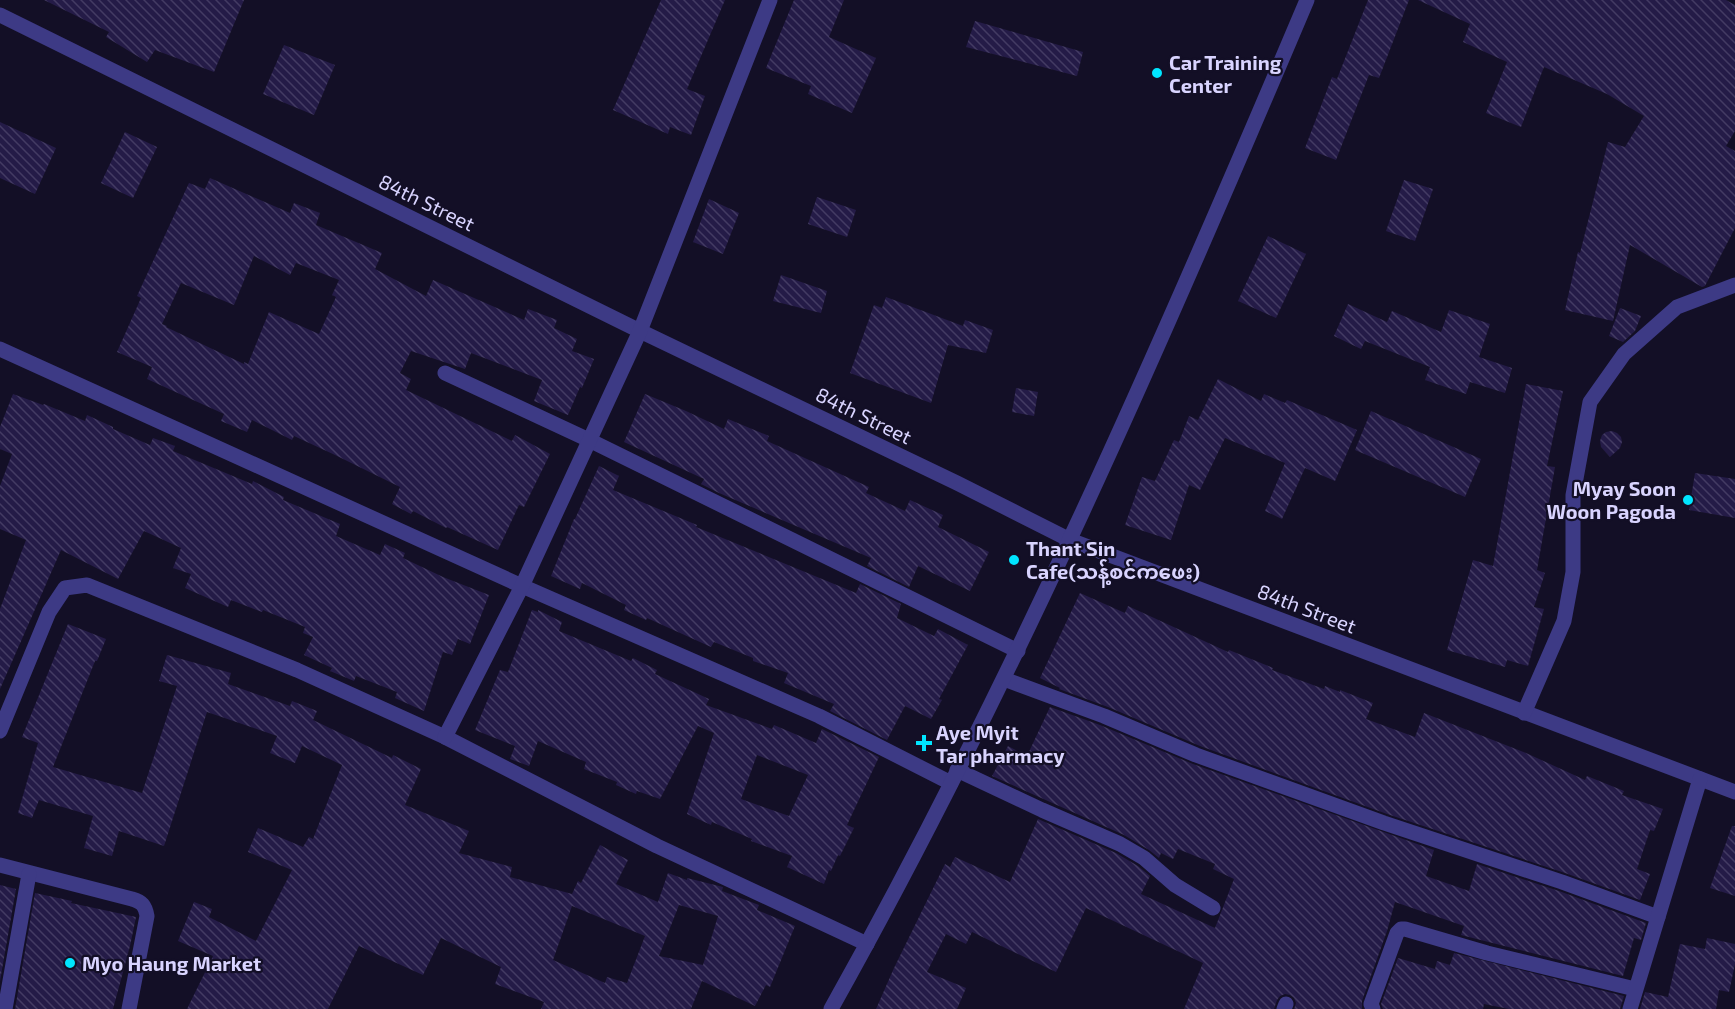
<svg xmlns="http://www.w3.org/2000/svg" width="1735" height="1009" viewBox="0 0 1735 1009" font-family="'Exo 2','Noto Sans Myanmar',sans-serif">
  <defs>
    <pattern id="building-back-hatch" width="6" height="6" patternUnits="userSpaceOnUse" patternTransform="scale(1.5)"><rect width="6" height="6" fill="#241b47"/><path d="M-1 5l2 2M0 0l6 6M5-1l2 2" fill="none" stroke="#433b63"/></pattern>
  </defs>
  <rect width="100%" height="100%" fill="#130f26"/>
  <g fill="url(#building-back-hatch)" fill-rule="evenodd">
    <polygon points="44,0 244,0 214,72 155,50 147,62 106,37 109,32"/>
    <polygon points="661,0 725,0 687,89 705,96 691,135 670,127 668,134 613,110"/>
    <polygon points="794,0 844,0 829,37 876,58 852,113 808,94 811,86 766,68"/>
    <polygon points="1368,0 1409,0 1379,78 1369,75 1336,160 1305,148 1332,77 1337,79"/>
    <polygon points="1418,0 1726,0 1735,5 1735,131 1726,146 1735,151 1735,228 1705,286 1702,287 1630,245 1613,321 1565,310 1578,252 1580,253 1608,142 1625,147 1644,116 1607,94 1544,67 1521,127 1486,113 1507,62 1463,42 1470,24"/>
    <polygon points="975,21 1083,52 1077,76 966,47"/>
    <polygon points="284,45 335,65 314,115 263,94"/>
    <polygon points="0,122 56,148 35,194 0,178"/>
    <polygon points="125,132 157,147 133,198 101,183"/>
    <path d="M210,178L290,213L294,203L320,213L316,225L382,253L375,269L426,296L433,280L524,320L528,309L557,320L554,328L577,339L572,351L594,359L582,388L580,387L568,415L534,401L542,380L471,353L465,369L411,351L400,373L411,379L406,390L512,441L515,435L550,454L524,507L519,505L498,550L447,527L446,528L413,511L411,514L392,504L400,487L335,455L294,436L292,440L252,420L247,432L221,421L224,414L147,379L152,367L117,352L141,298L137,296L189,183L205,189ZM254,256L290,275L296,263L339,280L332,295L336,297L319,334L269,312L248,364L244,362V364L166,327L167,326L162,324L181,283L234,305Z"/>
    <polygon points="1404,180 1433,189 1415,241 1386,231"/>
    <polygon points="817,197 856,210 847,237 808,224"/>
    <polygon points="709,199 739,213 723,254 693,242"/>
    <polygon points="1268,236 1306,254 1276,318 1238,301"/>
    <polygon points="781,275 827,291 821,313 773,301"/>
    <polygon points="886,297 963,326 965,320 993,330 986,353 948,345 931,403 850,373 874,305 882,308"/>
    <polygon points="1348,304 1387,322 1392,311 1441,332 1449,310 1490,324 1479,357 1512,368 1505,393 1470,382 1466,394 1425,380 1430,367 1365,341 1361,349 1334,336"/>
    <polygon points="1620,308 1641,316 1635,331 1623,342 1609,336"/>
    <polygon points="1218,379 1261,401 1264,394 1285,403 1287,400 1357,430 1335,481 1305,468 1282,519 1265,511 1285,463 1225,438 1200,490 1189,485 1171,540 1125,525 1142,477 1155,481 1174,440 1179,442 1189,416 1198,420"/>
    <polygon points="1526,384 1563,391 1547,466 1555,467 1537,570 1545,573 1534,607 1544,609 1528,666 1507,660 1505,667 1447,650 1473,560 1493,566"/>
    <polygon points="1016,388 1038,392 1034,416 1012,412"/>
    <polygon points="13,394 43,405 44,404 85,421 87,415 113,427 113,429 150,445 153,438 175,446 173,451 252,484 253,481 284,497 283,500 340,524 336,536 380,555 385,544 405,553 403,558 443,577 489,595 470,644 458,639 452,655 443,652 424,711 395,698 397,692 356,676 354,681 330,671 332,668 304,655 313,637 303,633 305,627 263,610 262,612 231,600 228,607 185,588 191,574 173,568 181,548 144,531 118,579 61,550 0,689 0,609 26,540 0,529 0,486 12,454 0,449 0,427"/>
    <polygon points="645,394 686,411 724,429 728,419 769,436 767,441 869,487 866,493 905,511 910,500 943,515 938,527 989,552 970,591 918,566 909,587 867,566 871,558 719,493 701,484 704,479 624,442"/>
    <polygon points="1371,411 1481,459 1465,497 1355,450"/>
    <polygon points="1612,431 1617,433 1621,437 1622,442 1620,448 1610,457 1601,447 1600,441 1602,435 1606,432"/>
    <polygon points="599,466 619,476 613,490 697,525 696,527 856,593 860,584 901,604 897,618 934,636 938,629 968,645 939,699 942,700 931,719 905,706 887,740 830,711 834,704 784,683 788,673 753,661 753,658 714,642 711,647 647,618 646,620 624,610 626,605 582,583 580,589 551,576 574,519 575,519"/>
    <polygon points="1695,473 1735,479 1735,518 1689,510"/>
    <polygon points="1080,593 1125,613 1128,606 1228,652 1229,650 1273,668 1272,670 1324,689 1325,686 1340,692 1340,690 1373,703 1366,719 1415,737 1424,713 1526,753 1585,780 1587,776 1624,791 1622,795 1663,809 1654,831 1650,830 1637,869 1650,874 1640,900 1565,873 1387,814 1200,746 1108,707 1059,689 1060,688 1040,678"/>
    <path d="M532,610L538,612V610L562,622L559,631L631,661L633,658L657,670L655,674L709,699L706,705L772,729L774,725L816,743L822,729L879,757L847,825L854,828L840,856L838,855L831,871L829,870L824,884L787,867L792,856L751,841L752,839L712,822L711,825L687,814L714,733L698,726L660,799L637,791L636,794L616,785L617,782L584,769L586,762L538,741L529,766L510,759L515,746L475,730L500,670L508,672ZM757,755L808,775L789,816L741,799Z"/>
    <path d="M68,624L106,639L97,661H95L53,767L142,793L177,686L159,681L167,655L231,673L228,684L290,706L292,701L317,711L313,720L392,758L393,755L421,769L405,805L469,831L459,853L512,867L510,877L572,894L578,881L581,883L600,845L628,860L616,884L658,902L668,873L687,880V878L723,887L722,891L759,905L757,910L795,926L770,987L766,985L755,1006L702,981L691,1009H541L544,1002L495,984L501,967L441,938L423,975L359,946L328,1009H187L213,956L178,941L194,902L212,909L209,917L256,941L292,870L248,852L258,828L303,847L309,837L313,839L342,765L302,746L295,763L270,753L277,736L207,712L164,846L119,831L112,856L84,848L93,816L39,800L32,818L18,813L38,743L22,737ZM679,905L718,916L703,965L659,956ZM572,906L645,936L627,983L607,977L605,983L553,960Z"/>
    <polygon points="1050,707 1100,725 1193,764 1434,850 1426,876 1469,891 1477,864 1559,891 1646,923 1641,940 1634,938 1623,976 1461,935 1464,926 1395,902 1387,931 1362,1001 1362,1009 1294,1009 1296,1003 1294,998 1290,995 1285,994 1280,996 1277,1000 1274,1009 1184,1009 1203,963 1086,908 1056,972 972,932 966,944 946,934 927,972 966,988 957,1009 876,1009 894,968 945,864 950,867 955,857 1010,882 1038,819 1116,853 1138,866 1150,876 1141,894 1215,928 1234,879 1213,869 1215,864 1178,849 1173,859 1161,853 1159,858 1149,850 1124,835 992,776 1008,746 1027,756"/>
    <polygon points="1732,826 1735,826 1735,896 1710,888"/>
    <polygon points="0,885 16,889 0,981"/>
    <polygon points="35,893 72,901 71,903 136,917 130,946 113,1009 15,1009"/>
    <polygon points="1707,938 1735,944 1735,964 1729,992 1719,990 1716,1009 1640,1009 1645,992 1668,997 1680,944 1705,949"/>
    <polygon points="1454,953 1624,996 1620,1009 1509,1009 1484,1004 1483,1009 1383,1009 1381,1004 1398,958 1435,969 1437,961 1450,965"/>
  </g>
  <g fill="none" stroke-linecap="round" stroke-linejoin="round">
    <g stroke="#3d3a85" stroke-width="15">
      <polyline points="0,15 640,331 957,483 1070,540 1735,792"/>
      <polyline points="0,349 522,586 819,716 951,783"/>
      <polyline points="445,373 589,440 1018,651"/>
      <polyline points="1004,679 1104,716 1196,755 1384,823 1562,882 1658,917"/>
      <polyline points="1524,713 1564,621 1573,572 1573,495 1590,402 1624,354 1677,307 1735,285"/>
      <polyline points="0,731 49,612 65,588 87,585 297,670 445,737 657,846 867,944"/>
      <polyline points="445,737 522,586 640,331 770,0"/>
      <polyline points="957,770 1042,810 1120,844 1144,858 1175,885 1213,908"/>
      <path d="M0,865L132,899C142,902 145,905 147,916L129,1009"/>
      <polyline points="5,1009 29,874"/>
      <path d="M831,1009C1013,684 1162,343 1307,0"/>
      <polyline points="1284,1009 1286,1004"/>
      <polyline points="1373,1009 1371,1004 1397,933 1401,929 1405,929 1487,953 1635,989"/>
      <polyline points="1630,1009 1700,779"/>
    </g>
  </g>
  <g fill="#00e5ff" stroke="#130f26" stroke-width="2">
    <circle cx="1157" cy="73" r="6"/>
    <circle cx="1688" cy="500" r="6"/>
    <circle cx="1014" cy="560" r="6"/>
    <path d="M921 734h6v6h6v6h-6v6h-6v-6h-6v-6h6z"/>
    <circle cx="70" cy="963" r="6"/>
  </g>
  <g text-anchor="middle" dominant-baseline="central" stroke-width="4.5" stroke-linejoin="round" paint-order="stroke">
    <g font-size="20" font-weight="bold" fill="#d9d4ff" stroke="#130f26" text-anchor="start">
      <text x="1169" y="62">Car Training<tspan x="1169" dy="23">Center</tspan></text>
      <text x="1676" y="488" text-anchor="end">Myay Soon<tspan x="1676" dy="23">Woon Pagoda</tspan></text>
      <text x="1026" y="548">Thant Sin<tspan x="1026" dy="23">Cafe(သန့်စင်ကဖေး)</tspan></text>
      <text x="936" y="732">Aye Myit<tspan x="936" dy="23">Tar pharmacy</tspan></text>
      <text x="82" y="963">Myo Haung Market</text>
    </g>
    <g font-size="20" fill="#d9d4ff" stroke="#130f26">
      <text transform="translate(427 202) rotate(26)">84th Street</text>
      <text transform="translate(864 415) rotate(26)">84th Street</text>
      <text transform="translate(1307 608) rotate(21)">84th Street</text>
    </g>
  </g>
</svg>
